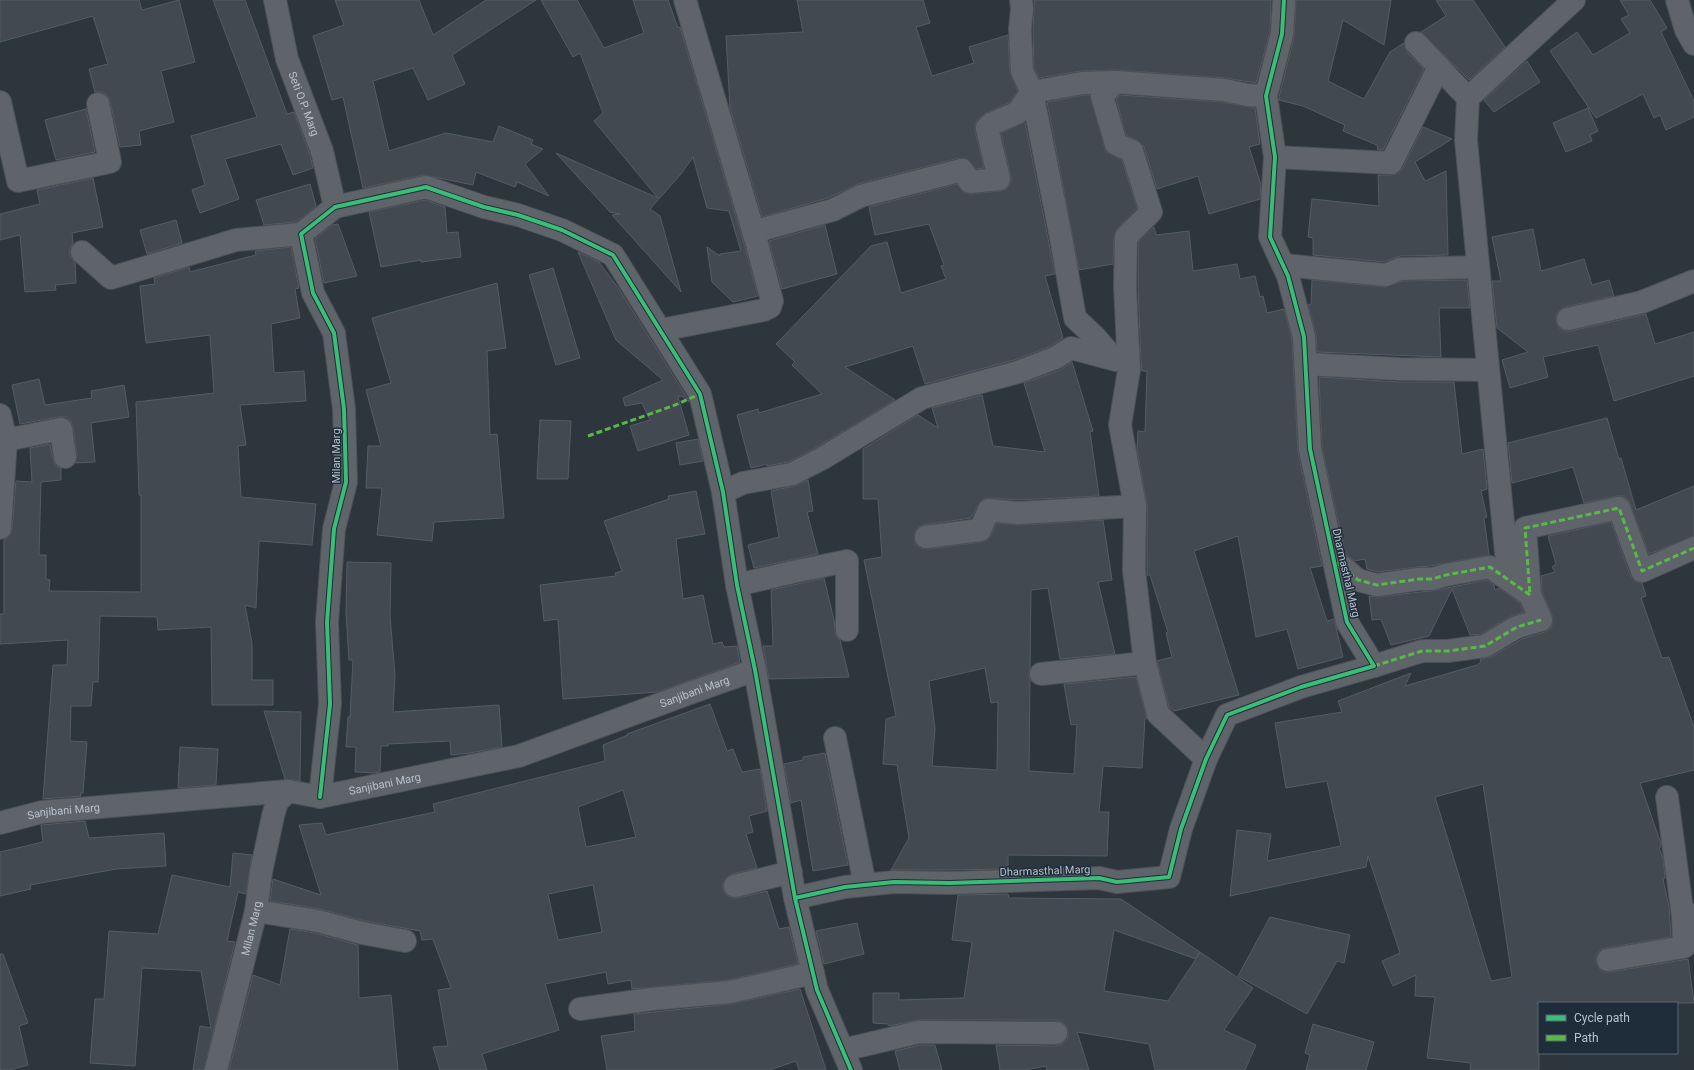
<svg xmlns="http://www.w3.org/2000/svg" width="1694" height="1070" viewBox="0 0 1694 1070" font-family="Roboto,sans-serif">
  <rect width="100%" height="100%" fill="#2d353d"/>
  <g fill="#424950" stroke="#555c65" fill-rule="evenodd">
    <polygon points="0,0 139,0 142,10 179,0 195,62 161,71 174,122 139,131 141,145 120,147 110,101 107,95 102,92 95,92 89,69 108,64 93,16 0,42"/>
    <polygon points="213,0 245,0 287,114 294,112 310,155 313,168 293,175 281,144 225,159 239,199 200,213 192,190 205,185 191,136 257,117"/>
    <polygon points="335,0 419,0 433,35 486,0 536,0 452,55 465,84 428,100 413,68 373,81 389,151 446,133 493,142 499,126 533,140 531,144 543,149 525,164 549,196 517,182 515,187 476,172 473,185 424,175 363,188 343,97 332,100 313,36 344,25"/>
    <polygon points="541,0 577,0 604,48 644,33 633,0 668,0 678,28 680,27 745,247 758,296 733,302 712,282 707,247 720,256 720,254 741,251 729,211 707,208 693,157 681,174 650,209 660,216 681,292 612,215 620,214 610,212 556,153 658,198 594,121 603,113 580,53 573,57"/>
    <polygon points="797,0 923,0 930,23 916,27 932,76 974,63 969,47 1008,35 1010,72 1018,91 1009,103 986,113 978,119 975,124 975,131 984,168 976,169 967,159 959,158 858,184 828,198 762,217 730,108 726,36 803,32"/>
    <polygon points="1034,0 1271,0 1270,32 1256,83 1225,78 1116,70 1081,71 1039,78 1034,68 1033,29 1034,10"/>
    <polygon points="1296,0 1391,0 1384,45 1343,20 1328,81 1364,99 1390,52 1404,43 1407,52 1424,69 1383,150 1378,150 1377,145 1343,131 1345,125 1303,106 1279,100 1279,97 1294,37"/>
    <polygon points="1436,0 1473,0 1505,47 1469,80 1421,32 1446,16"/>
    <polygon points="1620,0 1650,0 1667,28 1661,32 1694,101 1694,117 1666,130 1660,115 1654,118 1643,94 1596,118 1550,51 1577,32 1593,55 1630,33 1621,19 1629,15"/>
    <polygon points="1527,61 1540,82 1494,112 1484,100"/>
    <polygon points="1084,95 1090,95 1106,152 1122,160 1137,208 1117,229 1114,237 1113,264 1079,270 1047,102"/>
    <polygon points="1120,95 1222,102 1255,108 1260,144 1249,147 1261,185 1260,199 1209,214 1198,176 1157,189 1144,147 1137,140 1126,135 1116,99"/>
    <polygon points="1588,108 1598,131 1590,135 1592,141 1566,152 1553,123"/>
    <polygon points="86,109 95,152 56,160 45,120"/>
    <polygon points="1025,122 1055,274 1045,276 1063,338 1049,347 1014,360 925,384 913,346 845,367 895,400 817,447 788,462 767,466 767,464 751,468 737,415 758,409 759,413 822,394 792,365 795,362 776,344 871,246 887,242 901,293 946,279 941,266 944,265 929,224 875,235 869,207 957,184 964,193 971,194 1000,191 1006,189 1011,183 1011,177 1001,133"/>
    <polygon points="1423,127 1452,139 1415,162 1425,181 1446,171 1448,255 1400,256 1384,262 1313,255 1313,238 1308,237 1312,199 1379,206 1378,175 1390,175 1398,174 1402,169"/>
    <polygon points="93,178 103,227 72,233 73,243 70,249 70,256 75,262 76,283 55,285 56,290 25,292 20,235 0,240 0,214 40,204 37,190"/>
    <polygon points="310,184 316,206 296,222 264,225 256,200"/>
    <polygon points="425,200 445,207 447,233 458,232 461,257 421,262 421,260 381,267 369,212"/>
    <polygon points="176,220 182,243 147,254 140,230"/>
    <polygon points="338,224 357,276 324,283 315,239 332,225"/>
    <polygon points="825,225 837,274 782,289 769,241"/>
    <polygon points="1154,227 1156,235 1189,231 1193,271 1237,264 1240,279 1255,276 1260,297 1263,296 1267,313 1284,309 1292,339 1298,452 1322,566 1310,568 1327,621 1334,619 1343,657 1298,669 1287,629 1256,637 1238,536 1194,551 1239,695 1174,711 1169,707 1157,661 1172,657 1166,633 1168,632 1150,575 1147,575 1147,505 1137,449 1138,431 1145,432 1147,371 1142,371 1141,363 1138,286 1138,242"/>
    <polygon points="1533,229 1541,271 1584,259 1592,285 1609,280 1614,296 1565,307 1560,310 1556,315 1556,321 1559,328 1565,331 1571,331 1646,314 1655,344 1694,332 1694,376 1614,401 1598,345 1543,357 1548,377 1510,388 1502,360 1528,352 1497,328 1492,281 1501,281 1492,237"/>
    <polygon points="291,247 299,288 295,289 300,318 271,324 274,373 304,371 306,401 240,405 246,445 238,446 241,497 316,504 312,545 259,541 256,608 245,605 252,643 252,680 273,680 273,705 212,705 211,627 158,630 157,617 100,616 98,682 93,682 91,706 71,706 70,741 87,742 83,793 80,793 81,796 43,799 53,665 67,665 68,640 0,644 0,614 4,614 4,540 10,535 12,529 16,481 32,482 30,448 50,444 53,459 55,465 61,469 61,480 41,482 39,555 46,555 46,579 50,580 49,591 141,592 141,495 139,495 136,402 214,393 210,335 146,343 140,286 155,284 154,278 189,267 190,272 256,255 255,251"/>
    <polygon points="578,252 599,262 619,289 688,399 689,402 682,396 678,397 689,435 638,451 630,426 650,420 642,403 625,406 623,398 663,380 616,340"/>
    <polygon points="553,268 580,358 556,365 529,275"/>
    <polygon points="1312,280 1385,287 1403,281 1467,280 1470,308 1439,308 1441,357 1317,352 1316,334 1308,305 1311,304"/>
    <polygon points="497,283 506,348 487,351 490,435 497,434 504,518 434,522 432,541 377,535 382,488 366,488 368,446 381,446 366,390 391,383 372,318"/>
    <path d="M1072,362L1093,431L1090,432L1099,496L1018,500L990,498L983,499L978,505L971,518L924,525L918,527L915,532L914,539L916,545L921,548L928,549L982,542L987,540L991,535L997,523L1019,525L1103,520L1112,580L1098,582L1115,654L1060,659L1048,588L1031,590L1030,668L1029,675L1030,680L1029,771L1074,774L1077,724L1071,725L1064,684L1136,677L1147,718L1145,719L1142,768L1103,766L1099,812H1109L1107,856L1008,855V869L950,870H891L909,838L897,765L883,764L886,719L896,716L864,560L882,557L878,499H863V449L918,415L938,428L932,408L982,395L993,446L1045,452L1024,383L1060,370ZM985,668L991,703L998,702L997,770L932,766L935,729L929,681Z"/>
    <polygon points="1319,377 1400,382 1454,382 1462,454 1483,449 1487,489 1481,491 1487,517 1484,518 1489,555 1430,566 1417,567 1378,572 1367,569 1365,559 1354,561 1345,553 1322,447"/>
    <polygon points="39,379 45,405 92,398 91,391 124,385 129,417 91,423 95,462 75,463 77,455 73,427 71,421 66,417 59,417 20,424 12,385"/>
    <polygon points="1607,418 1619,459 1621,458 1636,510 1694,486 1694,536 1649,554 1628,499 1623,496 1617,496 1584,503 1573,467 1512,483 1508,443"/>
    <polygon points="540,420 571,421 568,479 537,479"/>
    <polygon points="698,439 703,461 680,465 676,443"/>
    <polygon points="808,480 813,511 807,512 818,554 754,568 748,545 779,537 771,491 794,486"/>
    <polygon points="696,491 705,534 676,539 683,599 703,595 713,644 722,642 724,647 737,646 740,662 658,692 563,699 558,619 544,621 540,585 616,576 615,573 622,571 604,521 669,499 668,496"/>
    <path d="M1611,522L1630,575L1635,581L1642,583L1646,596L1641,598L1662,658L1669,657L1694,727V770L1640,783L1661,844V847L1659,848L1663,858L1665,878L1663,879L1669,907L1671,937L1606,948L1600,950L1596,955V962L1599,968L1603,972H1610L1688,959L1694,1003H1539V1070H1470L1471,1063L1427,1058L1435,997L1415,996L1416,975L1393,986L1382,961L1400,953L1368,856L1366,867L1230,896L1237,830L1271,834L1267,861L1341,846L1327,781L1286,788L1275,723L1342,712L1338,701L1411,673L1405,686L1477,665L1481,662L1480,659L1491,657L1522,639L1545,632L1551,628L1553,621L1552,615L1542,592L1541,576L1555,572L1552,567L1556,564L1548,536ZM1483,784L1512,977L1491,981L1435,797Z"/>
    <polygon points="347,562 391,563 390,616 395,675 393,712 499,705 502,747 470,753 451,755 450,741 388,744 388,746 381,746 380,772 373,773 355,772 356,747 346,747 348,717 350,717 353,660 349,660 346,612"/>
    <polygon points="824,578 834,620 835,630 836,636 840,640 849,677 769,679 763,646 773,646 771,590"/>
    <polygon points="1487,580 1494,585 1495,590 1499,588 1520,603 1524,612 1511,616 1481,634 1470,635 1452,589 1429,636 1391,645 1381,619 1372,620 1369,596 1379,597 1420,592 1432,591"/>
    <path d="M710,704L727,751L733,749L742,772L760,769L767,811L749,816L753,832L746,834L757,868L732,874L727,877L723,883V889L726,895L732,898H738L767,891L779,929L789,927L798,964L728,980L632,989L631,980L608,984L606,972L545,984L559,1030L482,1054L487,1070H440L433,1047L448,1046L438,990L451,988L433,939L422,940L420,931L365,921L320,909L270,901L273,879L321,895L299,825L322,823L326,835L435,812L433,804L605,761L603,745L628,735L627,734ZM623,790L636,837L586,847L578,807ZM593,885L602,932L558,940L548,894Z"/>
    <polygon points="264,711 301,712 300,781 285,779"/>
    <polygon points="180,747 218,749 216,785 178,788"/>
    <polygon points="825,753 848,865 813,871 801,800 791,803 784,764 803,760 803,757"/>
    <polygon points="85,821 89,838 164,833 166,866 116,869 30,885 31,889 0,896 0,852 43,842 41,825"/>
    <polygon points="233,853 252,855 246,894 238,892 227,941 235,942 204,1070 193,1070 200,1026 211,1028 201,971 142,968 135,1066 90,1063 95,999 104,999 109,931 158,934 172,875 230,887"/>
    <path d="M1008,894L1009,898L1121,899L1200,952L1196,958L1200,952L1253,988L1224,1030L1256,1045L1245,1070H1155L1149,1044L1077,1032L1089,1070H1047L1046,1066L1024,1070H1000L996,1045L1056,1046L1062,1044L1067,1040L1068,1033L1067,1027L1062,1022L1056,1020H919L889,1026L888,1024L873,1023V993H899V1000L964,998L972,942L952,940L958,895ZM1114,930L1196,959L1168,1001L1104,991Z"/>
    <polygon points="1270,917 1350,935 1344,963 1337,961 1307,1014 1238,976"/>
    <polygon points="857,923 864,954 824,964 816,931"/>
    <polygon points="290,929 315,933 358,945 359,998 391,995 398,1070 229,1070 253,975 280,985"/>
    <polygon points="0,954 3,954 28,1023 19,1026 28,1065 9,1070 0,1070"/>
    <polygon points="800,989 826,1070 799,1070 796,1061 769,1070 607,1070 601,1036 635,1031 634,1014 731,1004"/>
    <polygon points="1313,1024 1374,1042 1366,1070 1306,1070 1310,1055 1305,1053"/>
    <polygon points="920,1045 935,1045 942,1070 900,1070 895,1051"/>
  </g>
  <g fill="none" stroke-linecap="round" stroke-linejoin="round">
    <defs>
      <g id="street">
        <path id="s1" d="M275,0L287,59L322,151L335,207"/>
        <polyline points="1677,0 1686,30 1694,44"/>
        <polyline points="1416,43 1468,98"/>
        <polyline points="1115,82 1102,96 1116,144 1132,151 1151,212 1126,237 1125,286 1129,370 1120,425 1135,506 1134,570 1145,663 1158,714 1206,759"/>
        <polyline points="0,102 18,181 110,162 98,104"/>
        <polyline points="1275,157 1391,163 1439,67"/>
        <polyline points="753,232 833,210 861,196 962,170 970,182 999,179 987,128 991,124 1017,113 1032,92 1022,71 1020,29 1022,9 1021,0"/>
        <polyline points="82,252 111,278 236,240 301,234"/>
        <polyline points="1283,265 1386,275 1400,269 1478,267"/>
        <polyline points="1568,319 1642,302 1694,281"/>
        <polyline points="661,330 764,310 770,307 772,301 757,244 685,0"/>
        <polyline points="1114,359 1096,338 1075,318 1061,238 1032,92 1083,83 1115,82 1224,90 1248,95 1266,96"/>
        <polyline points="1305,364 1400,369 1488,370"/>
        <polyline points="0,415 6,440 61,429 65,457"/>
        <polyline points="723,492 743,483 792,474 823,458 922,398 1018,372 1055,358 1071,348 1116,360"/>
        <polyline points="0,528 6,440"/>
        <polyline points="926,537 980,530 989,510 1018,513 1135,506"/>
        <polyline points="1334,560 1358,580 1377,585 1419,579 1432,579 1446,575 1490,567 1530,595 1525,528 1619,508 1642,571 1694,548"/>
        <polyline points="737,585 793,572 847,561 847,630"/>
        <polyline points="1374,666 1422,651 1448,651 1485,646 1517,627 1541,620 1530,595 1506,553 1466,140 1468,98 1574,0"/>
        <polyline points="1041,674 1145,663"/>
        <polyline points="835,738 865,885"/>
        <polyline points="320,797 330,704 327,622 334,529 346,482 344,409 334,333 313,293 301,234 335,207 426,187 484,207 518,215 562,230 613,255 700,394 723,492 737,585 755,670 795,898 817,990 851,1070"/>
        <polyline points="1667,797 1683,917 1694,915"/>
        <path id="s2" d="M0,823L42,812L288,791L320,797L519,756L690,693L755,670"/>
        <polyline points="735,886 791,872"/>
        <polyline points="795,898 845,887 894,882 950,883 1099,878 1117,882 1169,877 1181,829 1206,759 1227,715 1301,687 1374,666 1347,622 1310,449 1304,337 1288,276 1270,237 1275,157 1266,96 1282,34 1284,0"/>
        <polyline points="256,911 318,921 362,933 405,941"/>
        <polyline points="1608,960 1684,947 1683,917"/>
        <polyline points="580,1009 652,999 730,992 813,973"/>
        <polyline points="843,1050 919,1032 1056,1033"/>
        <path id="s3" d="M216,1070L256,911L261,872L273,816L277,802L288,791"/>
      </g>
    </defs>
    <use href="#street" stroke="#4c5157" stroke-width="24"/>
    <use href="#street" stroke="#5e646a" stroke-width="22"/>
    <g stroke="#58b947" stroke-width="3" stroke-dasharray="6 3" stroke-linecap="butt">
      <polyline points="588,436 675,405 700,394"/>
      <polyline points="1335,561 1358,580 1377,585 1419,579 1432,579 1446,575 1490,567 1530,595 1525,528 1619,508 1642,571 1694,548"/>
      <polyline points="1374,666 1422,651 1448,651 1485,646 1517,627 1541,620"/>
    </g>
    <defs>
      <g id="cycleway">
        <polyline points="320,797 330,704 327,622 334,529 346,482 344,409 334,333 313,293 301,234 335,207 426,187 484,207 518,215 562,230 613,255 700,394 723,492 737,585 755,670 795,898 817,990 851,1070"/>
        <polyline points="795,898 845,887 894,882 950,883 1099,878 1117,882 1169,877 1181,829 1206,759 1227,715 1301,687 1374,666 1347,622 1310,449 1304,337 1288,276 1270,237 1275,157 1266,96 1282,34 1284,0"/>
      </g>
    </defs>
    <use href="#cycleway" stroke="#1f2c39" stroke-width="6"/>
    <use href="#cycleway" stroke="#3abd76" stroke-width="4"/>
  </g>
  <g text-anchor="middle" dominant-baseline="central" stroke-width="3" stroke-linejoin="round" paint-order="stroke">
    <g font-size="11" fill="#b8c2cd" stroke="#1f2c39">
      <text stroke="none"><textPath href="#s1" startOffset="108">Seti O.P. Marg</textPath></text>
      <text transform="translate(336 456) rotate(-90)">Milan Marg</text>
      <text transform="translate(1346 573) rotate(77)">Dharmasthal Marg</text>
      <text stroke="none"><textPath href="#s2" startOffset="713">Sanjibani Marg</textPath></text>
      <text stroke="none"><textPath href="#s2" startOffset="389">Sanjibani Marg</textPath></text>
      <text stroke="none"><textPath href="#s2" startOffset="65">Sanjibani Marg</textPath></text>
      <text transform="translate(1045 871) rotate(-2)">Dharmasthal Marg</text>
      <text stroke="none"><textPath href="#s3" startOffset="146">Milan Marg</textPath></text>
    </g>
  </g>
  <rect x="1538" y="1002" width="140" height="52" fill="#1f2c39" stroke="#5c6874"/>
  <rect x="1546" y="1015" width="20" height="6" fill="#3abd76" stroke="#5c6874"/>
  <text x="1574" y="1022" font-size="12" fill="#b8c2cd">Cycle path</text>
  <rect x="1546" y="1035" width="20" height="6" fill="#58b947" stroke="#5c6874"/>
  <text x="1574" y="1042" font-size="12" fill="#b8c2cd">Path</text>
</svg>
